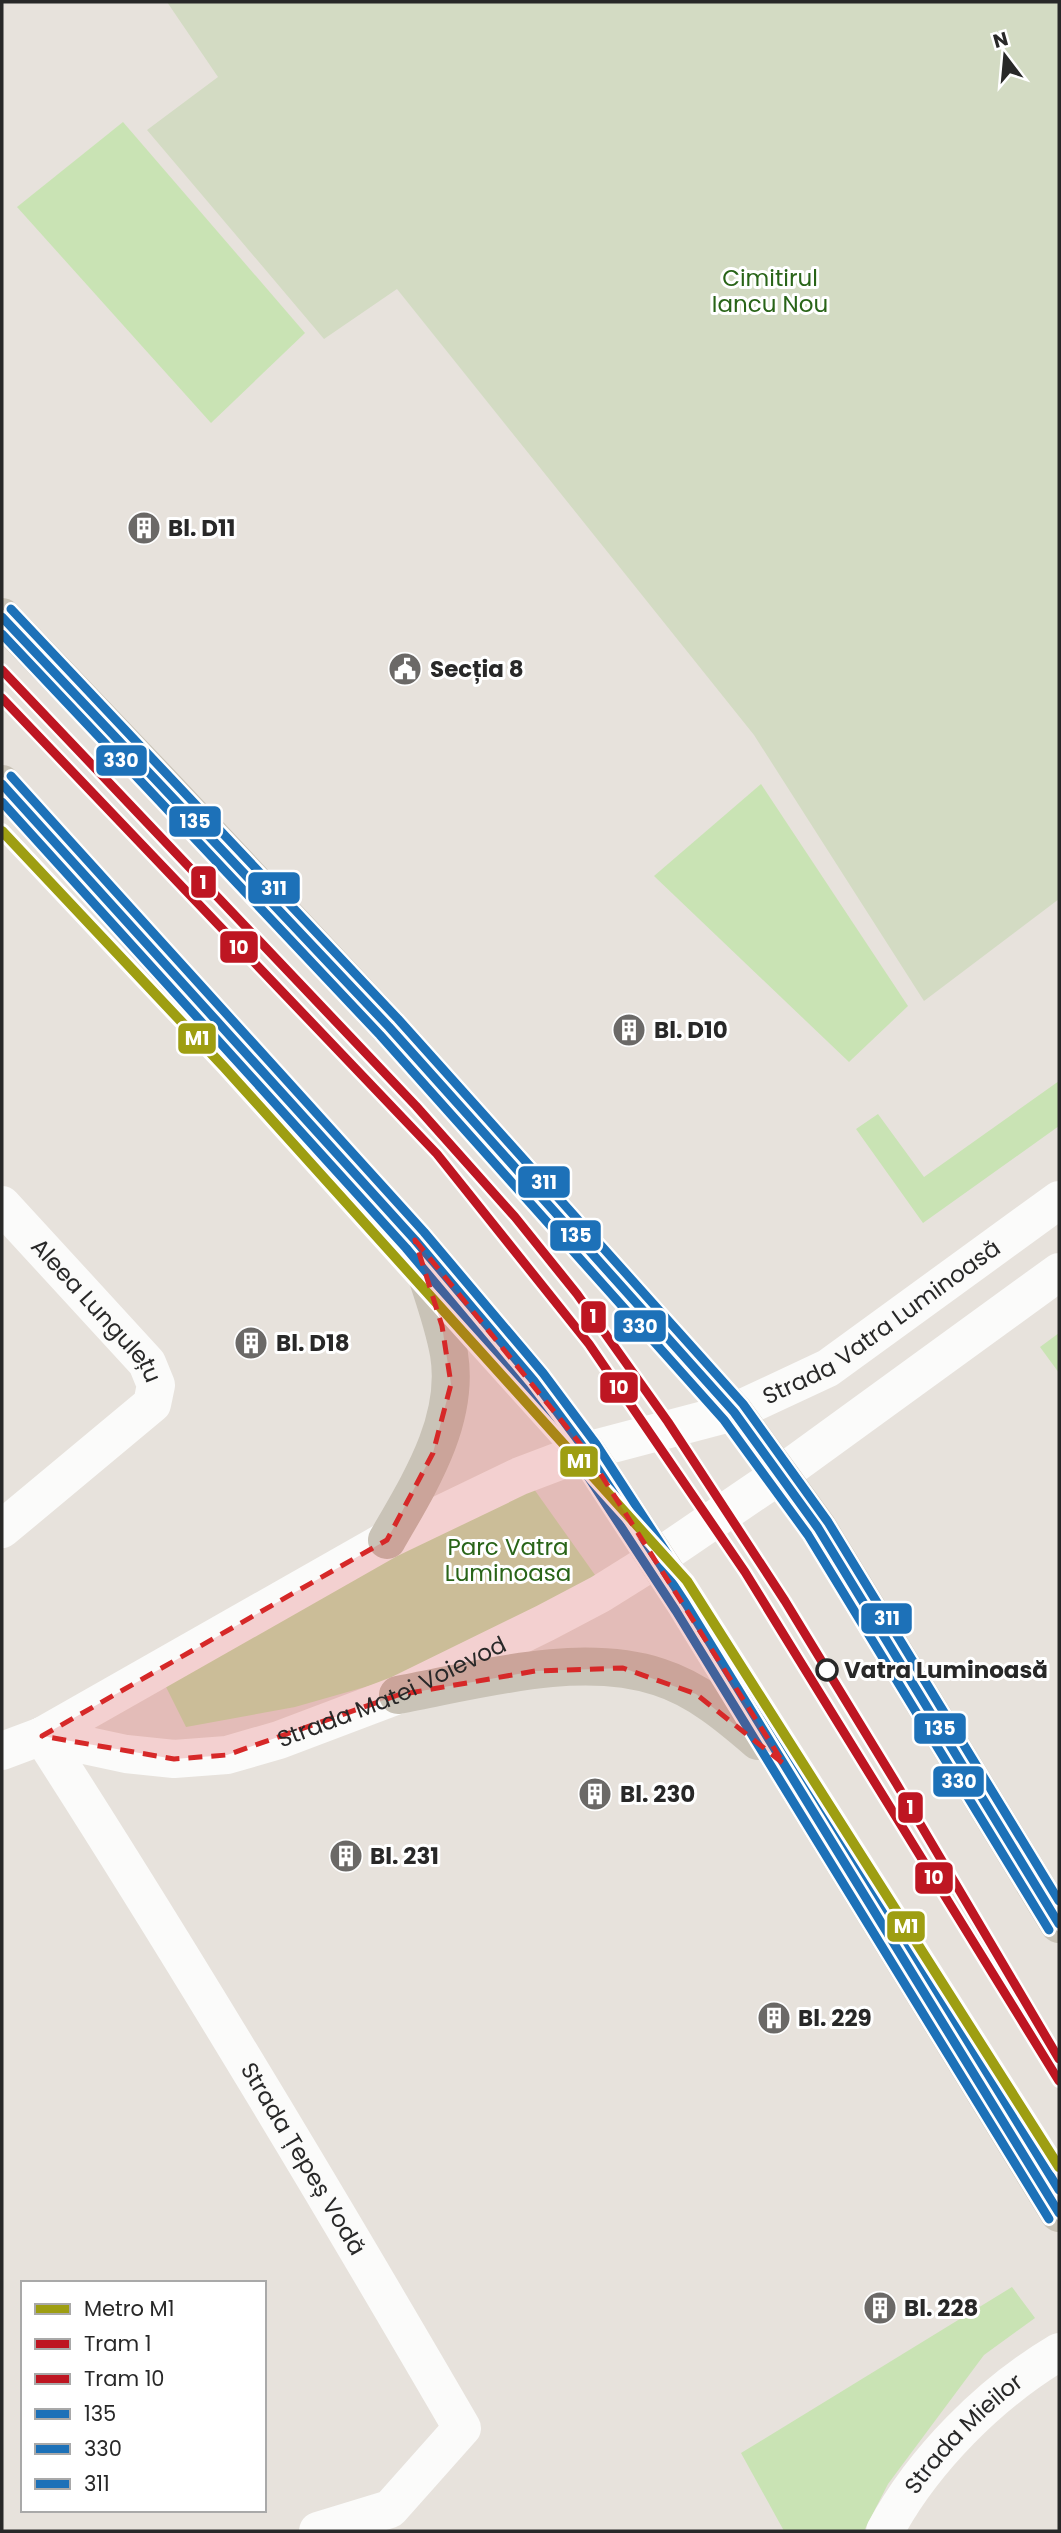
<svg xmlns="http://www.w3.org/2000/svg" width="1061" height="2533" viewBox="0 0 1061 2533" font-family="Poppins,sans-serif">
  <rect width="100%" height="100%" fill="#e7e2dc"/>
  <g fill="#c9e3b4">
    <polygon points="123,122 305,333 211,423 17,207"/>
    <polygon points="761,784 908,1006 849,1062 654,876"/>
    <polygon points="1059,1081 1059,1126 923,1223 856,1129 878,1114 924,1177"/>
    <polygon points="1059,1333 1059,1373 1040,1347"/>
    <polygon points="529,1482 600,1582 400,1677 295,1707 186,1727 163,1681"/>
    <polygon points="1012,2287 1035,2318 984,2355 888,2484 864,2531 784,2531 741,2453"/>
  </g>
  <polygon fill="#d3dbc3" points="167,2 1059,2 1059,899 924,1001 754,735 397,289 324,339 147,130 218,77"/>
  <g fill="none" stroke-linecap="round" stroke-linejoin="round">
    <g stroke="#fbfbfa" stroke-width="38">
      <path id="s1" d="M2,1205L147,1363L156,1385L152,1404L2,1529"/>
      <path id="s2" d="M42,1736L126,1754L174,1759L227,1755L279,1740L398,1695L545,1623L600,1594L656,1559L781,1474L1059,1272"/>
      <path id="s3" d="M42,1736C188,1963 326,2194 462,2428L390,2509L318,2531"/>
      <path id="s4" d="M2,1751L42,1736L387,1540L520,1476L586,1451L734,1412L828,1368L1059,1200"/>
      <path id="s5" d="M885,2531C923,2460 990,2393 1059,2352"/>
    </g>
    <g stroke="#c9c3b7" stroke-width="38">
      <polyline points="2,617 170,793 389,1027 734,1412 818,1528 1059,1924"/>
      <polyline points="2,784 415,1240 534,1381 586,1451 686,1604 1059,2213"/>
      <path d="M387,1540C419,1484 460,1421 449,1354C443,1320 430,1287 420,1255"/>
      <path d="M398,1695C479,1680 579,1651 659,1677C697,1689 729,1716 758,1741"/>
    </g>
    <defs>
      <g id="bus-1">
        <polyline points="2,617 389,1027 734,1412 818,1528 1059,1924"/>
        <polyline points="2,784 415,1240 534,1381 586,1451 686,1604 1059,2213"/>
      </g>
      <g id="bus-2">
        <polyline points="2,634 380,1035 724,1420 808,1535 1049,1930"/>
        <polyline points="2,802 406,1248 524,1389 576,1458 676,1611 1049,2219"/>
      </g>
      <g id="bus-3">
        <polyline points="11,609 398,1019 743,1404 828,1522 1059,1901"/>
        <polyline points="11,776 424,1232 543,1373 596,1444 696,1598 1059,2190"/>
      </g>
    </defs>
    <use href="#bus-1" stroke="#fff" stroke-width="14"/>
    <use href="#bus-2" stroke="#fff" stroke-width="14"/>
    <use href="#bus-3" stroke="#fff" stroke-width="14"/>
    <use href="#bus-1" stroke="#1d71b8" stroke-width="9"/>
    <use href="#bus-2" stroke="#1d71b8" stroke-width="9"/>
    <use href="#bus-3" stroke="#1d71b8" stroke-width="9"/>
    <defs>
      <polyline id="tram-1" points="2,670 416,1106 515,1217 577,1294 668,1422 785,1601 896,1783 1059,2059"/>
      <polyline id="tram-2" points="2,698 437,1154 589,1344 745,1572 1059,2081"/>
    </defs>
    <use href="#tram-1" stroke="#fff" stroke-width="14"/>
    <use href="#tram-2" stroke="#fff" stroke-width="14"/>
    <use href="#tram-1" stroke="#be1622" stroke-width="9"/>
    <use href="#tram-2" stroke="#be1622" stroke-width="9"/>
    <defs>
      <polyline id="metro-1" points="2,831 224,1067 687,1581 1059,2167"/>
    </defs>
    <use href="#metro-1" stroke="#fff" stroke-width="16"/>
    <use href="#metro-1" stroke="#9e9e12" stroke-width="10"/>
  </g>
  <path fill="#d62828" fill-opacity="0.2" stroke="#d62828" stroke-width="5" stroke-dasharray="14 9" stroke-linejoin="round" d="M415,1240L586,1451L784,1764L696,1694L623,1668L535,1671L398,1695L227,1755L174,1759L42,1736L387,1540L433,1453L451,1384L442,1326Z"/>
  <defs>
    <symbol id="building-disc" viewBox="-11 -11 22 22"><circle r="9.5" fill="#6b6967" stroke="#fff"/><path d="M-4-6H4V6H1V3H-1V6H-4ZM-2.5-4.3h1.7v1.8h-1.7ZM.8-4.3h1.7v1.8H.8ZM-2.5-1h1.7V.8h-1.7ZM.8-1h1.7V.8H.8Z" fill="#fff"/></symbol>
    <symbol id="civic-disc" viewBox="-11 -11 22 22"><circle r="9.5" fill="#6b6967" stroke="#fff"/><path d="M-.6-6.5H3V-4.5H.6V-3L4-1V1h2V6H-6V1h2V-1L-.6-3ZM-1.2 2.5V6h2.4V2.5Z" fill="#fff"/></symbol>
  </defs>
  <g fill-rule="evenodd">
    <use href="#building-disc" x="125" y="509" width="38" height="38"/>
    <use href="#civic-disc" x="386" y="650" width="38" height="38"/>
    <use href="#building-disc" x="610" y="1011" width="38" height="38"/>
    <use href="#building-disc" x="232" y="1324" width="38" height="38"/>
    <use href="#building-disc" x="576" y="1775" width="38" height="38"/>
    <use href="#building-disc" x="327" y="1837" width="38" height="38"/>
    <use href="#building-disc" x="755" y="1999" width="38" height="38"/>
    <use href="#building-disc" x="861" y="2289" width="38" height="38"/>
  </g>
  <circle fill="#fff" stroke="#282828" stroke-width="3.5" cx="827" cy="1670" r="10"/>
  <g text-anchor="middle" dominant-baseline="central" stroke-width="6" stroke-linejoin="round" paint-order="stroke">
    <g font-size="23" fill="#296418" stroke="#fff">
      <text x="770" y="278">Cimitirul<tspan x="770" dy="26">Iancu Nou</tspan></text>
      <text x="508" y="1547">Parc Vatra<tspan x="508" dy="26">Luminoasa</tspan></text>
    </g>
    <g font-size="23" font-weight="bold" fill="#282828" stroke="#fff" text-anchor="start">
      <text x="168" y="528">Bl. D11</text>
      <text x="430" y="669">Secția 8</text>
      <text x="654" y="1030">Bl. D10</text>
      <text x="276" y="1343">Bl. D18</text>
      <text x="620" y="1794">Bl. 230</text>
      <text x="370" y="1856">Bl. 231</text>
      <text x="798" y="2018">Bl. 229</text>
      <text x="904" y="2308">Bl. 228</text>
    </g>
    <g font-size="23" fill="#282828" stroke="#fff">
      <text stroke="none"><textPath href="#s1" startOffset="142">Aleea Lungulețu</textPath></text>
      <text stroke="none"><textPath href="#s4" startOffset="984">Strada Vatra Luminoasă</textPath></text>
      <text stroke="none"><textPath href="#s2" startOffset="364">Strada Matei Voievod</textPath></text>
      <text stroke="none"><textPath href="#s3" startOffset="497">Strada Țepeș Vodă</textPath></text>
      <text stroke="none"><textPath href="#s5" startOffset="126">Strada Mieilor</textPath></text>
    </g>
    <g font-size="23" font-weight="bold" fill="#282828" stroke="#fff" text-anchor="start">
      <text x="844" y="1670">Vatra Luminoasă</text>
    </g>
  </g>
  <g stroke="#fff" stroke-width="2.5">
    <rect x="95" y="744" width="53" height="33" rx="7" fill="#1d71b8"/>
    <rect x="168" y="805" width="54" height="33" rx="7" fill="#1d71b8"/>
    <rect x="190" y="865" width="27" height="34" rx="7" fill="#be1622"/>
    <rect x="247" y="871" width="54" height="34" rx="7" fill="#1d71b8"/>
    <rect x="219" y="930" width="40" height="34" rx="7" fill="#be1622"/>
    <rect x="177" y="1022" width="40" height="33" rx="7" fill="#9e9e12"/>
    <rect x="517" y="1165" width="54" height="34" rx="7" fill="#1d71b8"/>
    <rect x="549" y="1219" width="53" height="33" rx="7" fill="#1d71b8"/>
    <rect x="580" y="1300" width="27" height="34" rx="7" fill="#be1622"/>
    <rect x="613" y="1309" width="54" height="34" rx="7" fill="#1d71b8"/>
    <rect x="599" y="1371" width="40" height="33" rx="7" fill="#be1622"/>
    <rect x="559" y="1445" width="40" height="33" rx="7" fill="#9e9e12"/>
    <rect x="860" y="1602" width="53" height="33" rx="7" fill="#1d71b8"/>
    <rect x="913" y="1712" width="54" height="33" rx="7" fill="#1d71b8"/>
    <rect x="932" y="1765" width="53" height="33" rx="7" fill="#1d71b8"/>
    <rect x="897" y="1791" width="27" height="33" rx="7" fill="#be1622"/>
    <rect x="914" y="1861" width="40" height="34" rx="7" fill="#be1622"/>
    <rect x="886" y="1910" width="40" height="33" rx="7" fill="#9e9e12"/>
  </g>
  <g font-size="19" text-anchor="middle" font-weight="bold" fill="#fff">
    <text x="121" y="767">330</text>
    <text x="195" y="828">135</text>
    <text x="203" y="889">1</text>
    <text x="274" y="895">311</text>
    <text x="239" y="954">10</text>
    <text x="197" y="1045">M1</text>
    <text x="544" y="1189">311</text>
    <text x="576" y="1242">135</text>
    <text x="593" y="1323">1</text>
    <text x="640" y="1333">330</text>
    <text x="619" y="1394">10</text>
    <text x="579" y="1468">M1</text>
    <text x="887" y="1625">311</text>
    <text x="940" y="1735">135</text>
    <text x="959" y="1788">330</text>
    <text x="910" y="1814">1</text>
    <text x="934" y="1884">10</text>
    <text x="906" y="1933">M1</text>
  </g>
  <rect width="1061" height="2533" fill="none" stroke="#282828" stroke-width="7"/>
  <rect x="21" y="2281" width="245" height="231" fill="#ffffff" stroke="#a9a9a9" stroke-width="2"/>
  <rect x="35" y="2304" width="35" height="10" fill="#9e9e12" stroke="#a9a9a9" stroke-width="2"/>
  <text x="84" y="2316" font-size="21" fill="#282828">Metro M1</text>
  <rect x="35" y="2339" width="35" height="10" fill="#be1622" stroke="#a9a9a9" stroke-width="2"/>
  <text x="84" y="2351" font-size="21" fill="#282828">Tram 1</text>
  <rect x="35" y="2374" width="35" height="10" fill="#be1622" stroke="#a9a9a9" stroke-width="2"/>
  <text x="84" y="2386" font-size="21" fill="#282828">Tram 10</text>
  <rect x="35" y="2409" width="35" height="10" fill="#1d71b8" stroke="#a9a9a9" stroke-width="2"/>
  <text x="84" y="2421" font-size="21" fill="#282828">135</text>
  <rect x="35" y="2444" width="35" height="10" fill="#1d71b8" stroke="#a9a9a9" stroke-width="2"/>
  <text x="84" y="2456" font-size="21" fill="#282828">330</text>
  <rect x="35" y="2479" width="35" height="10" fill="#1d71b8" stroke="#a9a9a9" stroke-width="2"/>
  <text x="84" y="2491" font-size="21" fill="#282828">311</text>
  <g transform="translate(1005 56) rotate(344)" stroke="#ffffff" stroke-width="5" paint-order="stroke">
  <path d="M0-5L12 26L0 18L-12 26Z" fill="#282828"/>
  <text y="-10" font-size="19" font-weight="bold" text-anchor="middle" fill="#282828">N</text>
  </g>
</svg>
